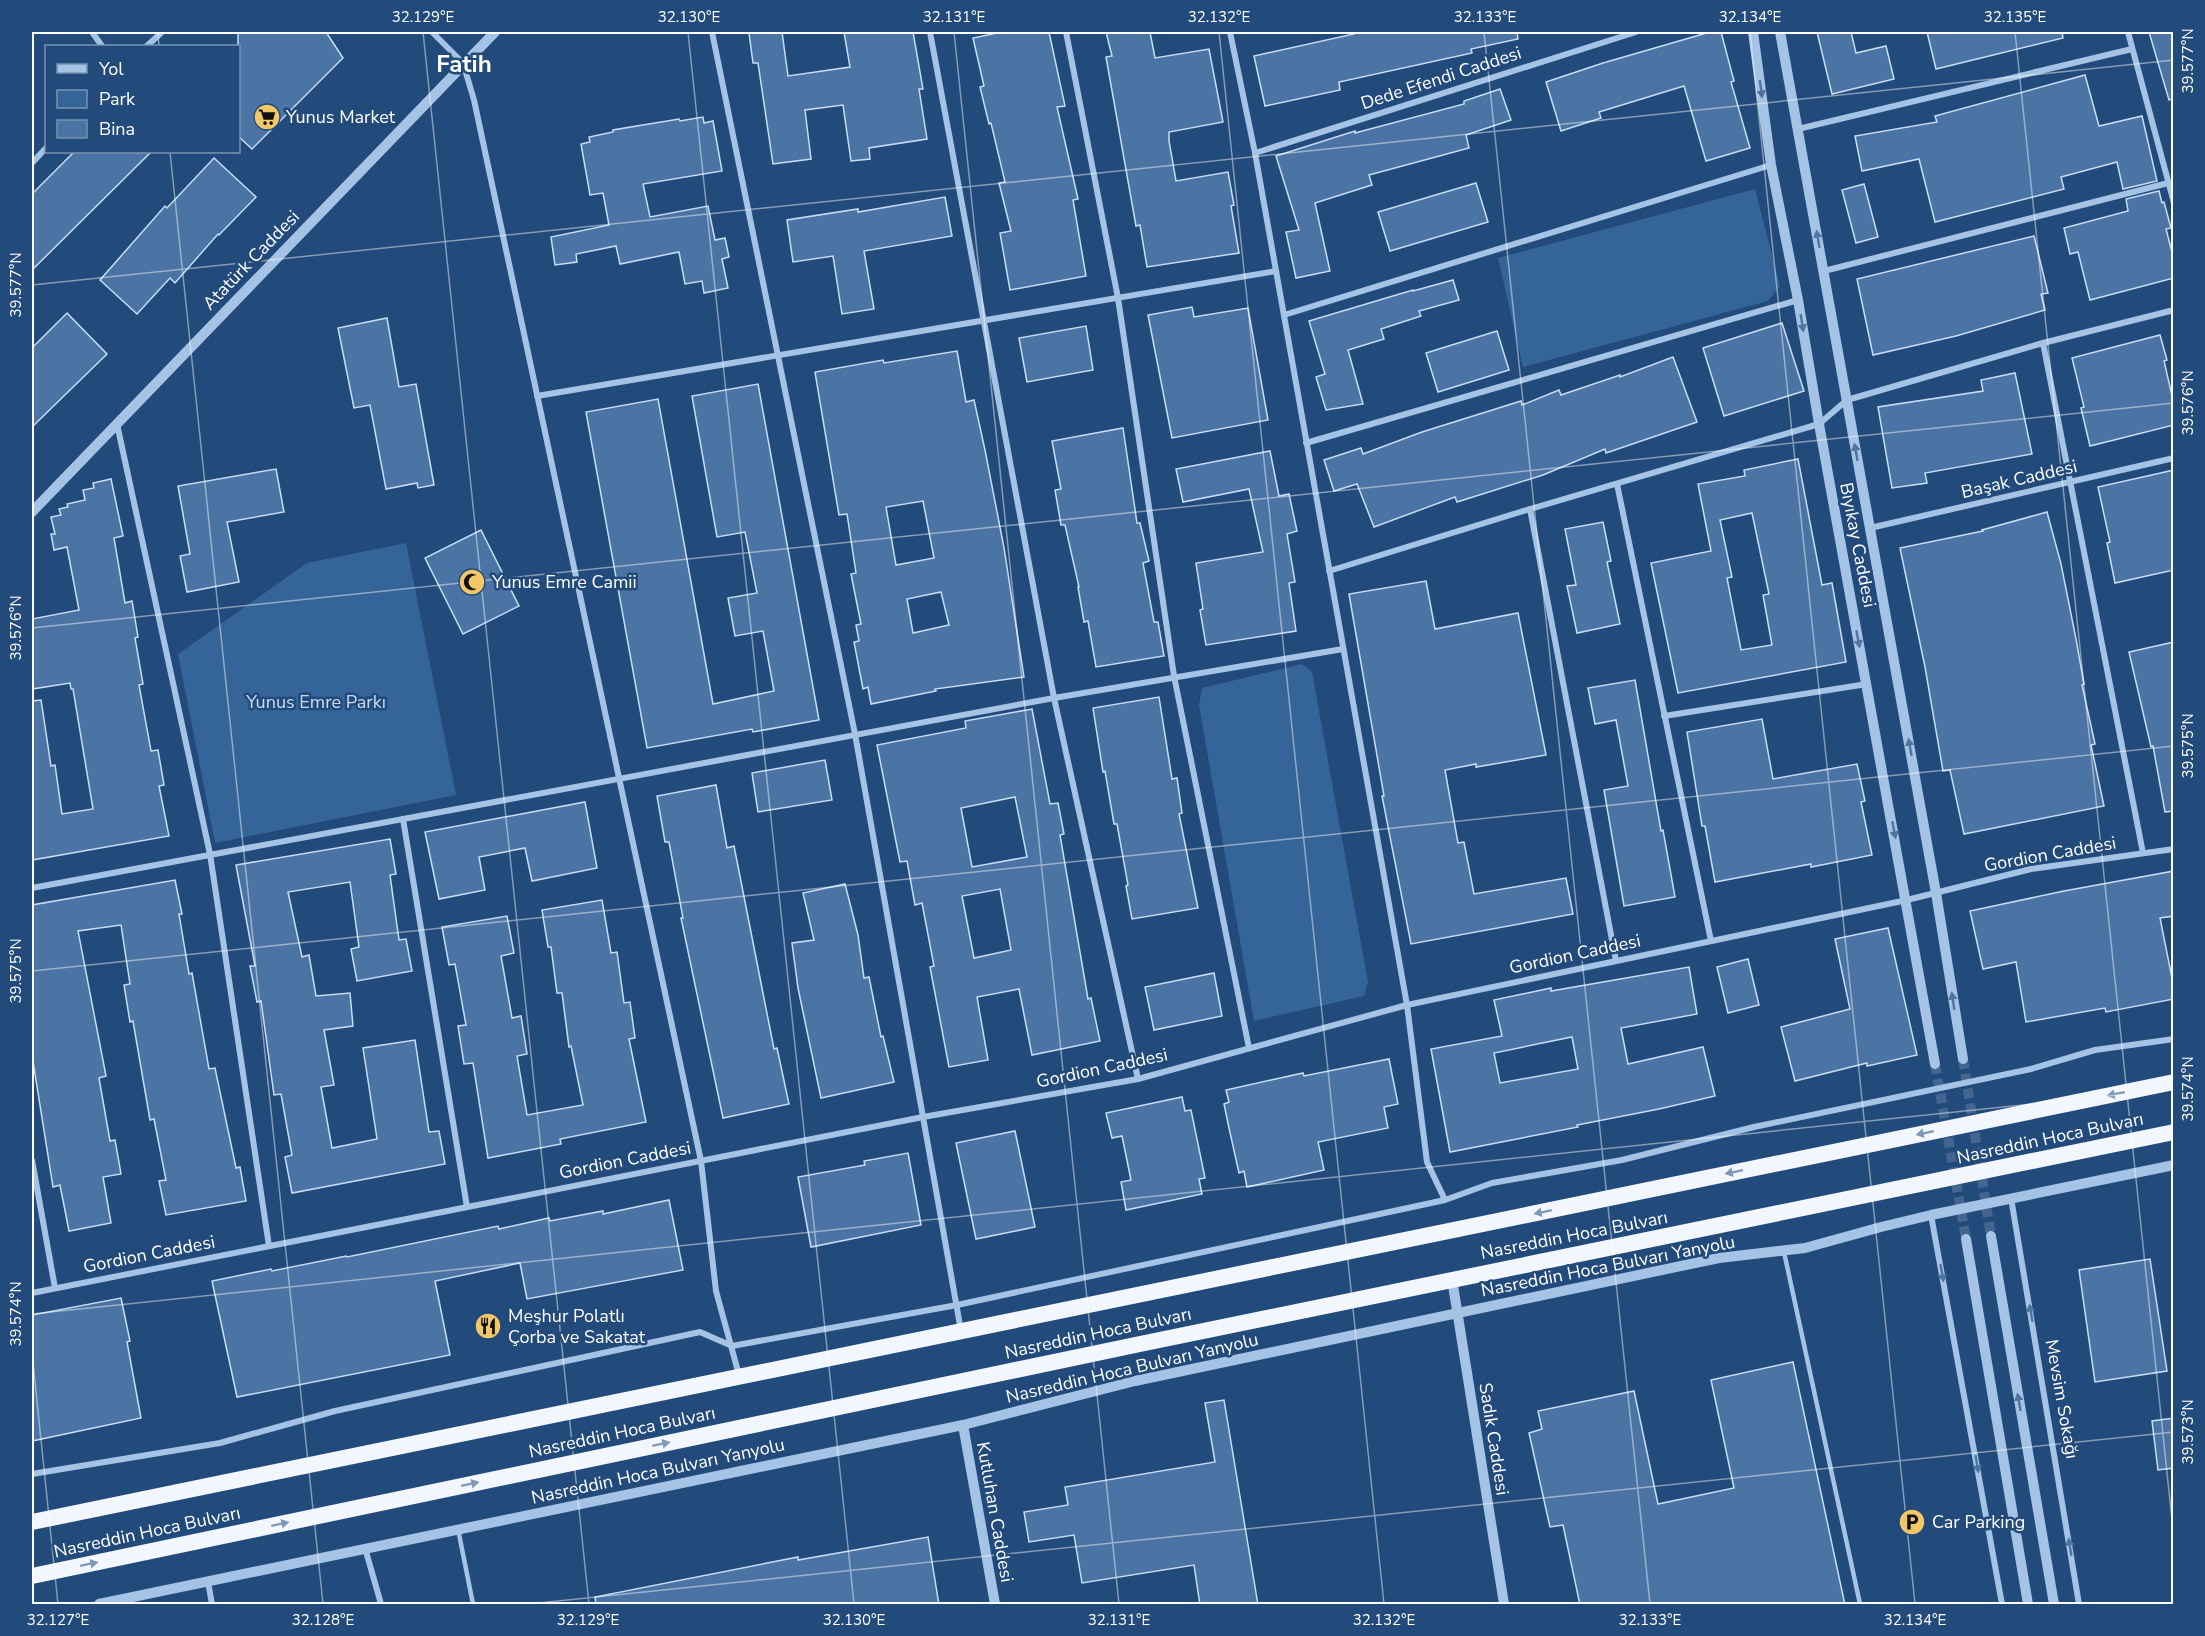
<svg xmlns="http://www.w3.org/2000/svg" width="2205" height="1636" viewBox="0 0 2205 1636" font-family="'Nunito Sans',sans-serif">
  <rect width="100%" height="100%" fill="#224a7b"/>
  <g fill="#356499">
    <polygon points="1755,189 1780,286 1768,301 1523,367 1498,258"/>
    <polygon points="406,543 456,795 215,843 178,654 307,563"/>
    <polygon points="1302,664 1312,672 1368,982 1364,996 1254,1021 1199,705 1202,688"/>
  </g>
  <g fill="#4b74a5" stroke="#c8ddf4" stroke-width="1.5" fill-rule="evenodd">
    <polygon points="238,32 326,32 343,58 252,149 238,136"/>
    <polygon points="761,32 782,32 788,76 850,67 844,32 913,32 923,89 919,89 927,139 869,148 870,159 851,161 843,105 805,110 811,159 773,164 758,63 753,63 749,33"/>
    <polygon points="1002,32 1049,32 1065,106 1057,107 1078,199 1073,200 1086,276 1010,290 1000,233 1011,231 999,183 1005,182 991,123 989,124 980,87 984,86 973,38"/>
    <polygon points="1106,32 1150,32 1155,58 1209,49 1223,122 1169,132 1169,141 1176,181 1228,172 1234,205 1231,206 1239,253 1147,267 1140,225 1136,226 1106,57 1112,56"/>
    <polygon points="1354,32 1517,32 1518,39 1471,49 1472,53 1339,82 1340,90 1265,106 1254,56 1354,34"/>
    <polygon points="1710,32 1721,32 1734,81 1731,82 1750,148 1706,161 1684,86 1599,112 1601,118 1561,131 1546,82 1603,63"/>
    <polygon points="1817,32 1851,32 1856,53 1886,46 1894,79 1832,94"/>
    <polygon points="1927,32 2062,32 2063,38 1936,69"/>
    <polygon points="2149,32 2174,32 2174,99 2169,100"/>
    <polygon points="2085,75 2099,126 2142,116 2157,181 2123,189 2117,162 2061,177 2064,189 1935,222 1919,159 1862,171 1855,136 1937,122 1935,116"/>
    <polygon points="1500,89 1511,120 1466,135 1469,148 1369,175 1372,185 1315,203 1330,271 1296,278 1286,232 1299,230 1276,156 1355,131 1355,133 1464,104 1464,101"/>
    <polygon points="703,117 704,123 713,121 722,171 643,184 650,217 708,206 715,240 725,238 729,257 722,259 728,288 704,293 702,281 685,284 679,252 620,264 616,246 576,254 577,262 555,265 551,237 609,225 603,193 590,195 581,144 590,142 589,137 613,132 613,130 679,119 680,121"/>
    <polygon points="74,152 151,152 32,270 32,194"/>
    <polygon points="214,158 256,197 219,235 218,234 175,283 170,278 137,314 100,280 165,206 167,208"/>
    <polygon points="1476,183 1488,222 1390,251 1378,212"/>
    <polygon points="1864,184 1878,237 1856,243 1842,190"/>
    <polygon points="2159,191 2162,203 2164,202 2171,228 2166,229 2174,260 2174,278 2090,300 2078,252 2070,254 2064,228 2128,211 2126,199"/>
    <polygon points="945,197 952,236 864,251 874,309 842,314 833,256 793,262 787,220 858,209 858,212"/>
    <polygon points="2034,236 2048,293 2041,294 2045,310 1956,336 1873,355 1857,279"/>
    <polygon points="1453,280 1459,300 1419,311 1421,316 1381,329 1384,339 1348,350 1363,404 1326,410 1316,377 1325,374 1309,321 1413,290 1413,291"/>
    <polygon points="1192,307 1194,317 1248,308 1268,420 1172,438 1148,315"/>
    <polygon points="67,313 107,354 32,427 32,348"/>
    <polygon points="387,318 399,387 416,384 434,485 418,488 417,483 386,489 370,405 354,408 338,328"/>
    <polygon points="1782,323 1804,391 1724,416 1703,348"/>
    <polygon points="1086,326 1093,370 1027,382 1019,338"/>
    <polygon points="1497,331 1509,370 1438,392 1426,353"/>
    <polygon points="2160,335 2167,360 2164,361 2174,404 2174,425 2090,446 2081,408 2084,407 2072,358"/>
    <path d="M957,351L966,402L974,400L985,450L1004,548L1024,677L935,689L936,691L871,704L868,687L863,689L854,642L859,641L856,625L861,624L851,574L856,573L847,514L839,515L815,372L883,360L884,363ZM923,501L934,558L896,565L886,507ZM941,592L949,625L913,633L907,599Z"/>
    <polygon points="1673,357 1697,422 1606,453 1605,449 1543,475 1457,502 1455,497 1374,527 1357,484 1334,491 1324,460 1361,448 1363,454 1422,432 1521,401 1522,405 1559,390 1561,395 1620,375 1620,377"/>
    <polygon points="2015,373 2032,454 1925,473 1927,483 1892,488 1878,407 1983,391 1981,380"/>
    <polygon points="758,384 819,720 753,732 752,729 647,748 586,412 658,399 713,704 774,691 763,631 735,636 728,598 757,593 745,532 717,537 692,396"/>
    <polygon points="1123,428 1137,523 1140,523 1149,561 1143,563 1154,622 1158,622 1164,656 1096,667 1088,621 1084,622 1078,587 1079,587 1065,525 1061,525 1055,490 1061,489 1052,441"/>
    <polygon points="1270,451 1279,496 1289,494 1297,531 1287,534 1295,582 1289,583 1296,631 1206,645 1200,610 1203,609 1196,563 1263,552 1249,489 1183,502 1176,469"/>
    <path d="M1798,459L1822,585L1832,583L1846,662L1678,693L1651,563L1711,551L1698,484L1745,476L1744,470ZM1752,513L1769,594L1763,595L1772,645L1741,650L1727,578L1732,577L1720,520Z"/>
    <polygon points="276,469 284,512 227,522 239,582 187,592 180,556 190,554 178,486"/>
    <polygon points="2174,470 2174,570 2115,583 2107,543 2110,542 2098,487"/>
    <polygon points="111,479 123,536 114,538 125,603 132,601 138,637 135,638 143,684 139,685 151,751 158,750 164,785 159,786 169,836 32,860 32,701 41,700 51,766 55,765 62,814 93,809 73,689 71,689 70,683 32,689 32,619 79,610 67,547 54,550 51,534 55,534 51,517 61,515 59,509 68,507 67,504 85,500 83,490 94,488 93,483"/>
    <polygon points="2047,512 2061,564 2076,639 2084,684 2082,685 2095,744 2091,745 2104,806 1964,834 1950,770 1943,771 1925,667 1900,548 1983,531 1982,530"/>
    <polygon points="1603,522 1611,561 1607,562 1620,624 1577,633 1567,586 1576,585 1565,529"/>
    <polygon points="481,530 519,606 463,634 425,558"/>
    <polygon points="1426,581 1435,629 1518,613 1546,755 1476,767 1476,764 1445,770 1458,843 1464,842 1474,894 1566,878 1573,914 1411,944 1382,796 1384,796 1349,594"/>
    <polygon points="2174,642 2174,811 2165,812 2153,746 2151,747 2129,652"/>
    <polygon points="1635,680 1661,831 1663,830 1675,897 1624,906 1604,790 1628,786 1616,720 1595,724 1588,688"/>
    <polygon points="1159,697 1172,779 1177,778 1182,813 1179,814 1198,908 1132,919 1126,886 1128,885 1117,824 1114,824 1105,771 1103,772 1093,708"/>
    <path d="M1032,709L1050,804L1058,803L1064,834L1060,835L1088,999L1091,998L1100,1041L1032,1055L1019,989L977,997L988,1060L949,1067L930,967L934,966L922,903L915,905L907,861L900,862L877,745L966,728L965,721ZM1015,797L1027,857L972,867L961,808ZM1000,889L1011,950L974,958L962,896Z"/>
    <polygon points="1762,719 1773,779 1857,764 1865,801 1861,802 1872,855 1811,867 1811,864 1715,882 1705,826 1702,826 1687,732"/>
    <polygon points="825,760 832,800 758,812 752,773"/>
    <polygon points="716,785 727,848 734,846 774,1049 777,1048 789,1104 723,1118 681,918 683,918 669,842 665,842 657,796"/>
    <polygon points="585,802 597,868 532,881 525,848 479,857 485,890 439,899 425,832"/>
    <polygon points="390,839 396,874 390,875 399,940 406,939 412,971 357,981 351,949 359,947 350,882 288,892 302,957 309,955 316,996 350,993 353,1026 324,1030 334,1085 321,1087 332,1148 377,1139 363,1048 415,1040 429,1132 439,1131 445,1164 292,1193 285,1157 292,1155 281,1094 274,1095 261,1001 257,1002 250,966 255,966 236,865"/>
    <polygon points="2174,871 2174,916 2160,918 2174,988 2174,999 2106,1012 2105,1008 2026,1022 2016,962 1983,969 1970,911 2064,891"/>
    <polygon points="175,880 182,914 179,914 189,974 192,973 209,1069 215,1068 236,1168 240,1167 246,1201 166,1215 159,1181 166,1180 154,1119 150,1120 133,1021 130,1022 124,985 130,984 121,925 78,931 106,1076 99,1078 110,1141 115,1140 121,1174 103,1177 111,1223 69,1231 60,1185 53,1187 32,1055 32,905"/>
    <polygon points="845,884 858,935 864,978 869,977 881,1037 883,1036 894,1082 821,1098 798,988 792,943 814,940 803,893"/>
    <polygon points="602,900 611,953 617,952 624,1003 630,1002 635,1038 629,1039 646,1122 560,1139 561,1144 488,1158 473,1063 464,1064 458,1026 466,1025 455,964 449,965 442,927 507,916 514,953 501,956 512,1018 521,1016 527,1054 517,1056 527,1115 583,1105 571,1046 569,1047 562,993 557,993 551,947 548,947 542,910"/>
    <polygon points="1888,928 1917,1055 1867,1066 1867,1063 1795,1081 1781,1027 1850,1009 1835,939"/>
    <polygon points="1748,959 1759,1005 1728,1013 1717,967"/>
    <path d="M1689,967L1697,1014L1621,1028L1628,1064L1703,1047L1715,1096L1659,1109L1577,1125L1578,1127L1450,1152L1431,1049L1502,1036L1494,1000L1551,988V991ZM1572,1037L1578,1069L1500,1083L1494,1053Z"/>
    <polygon points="1214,973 1222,1016 1154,1030 1145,987"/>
    <polygon points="1389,1059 1398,1104 1384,1107 1388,1128 1318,1142 1324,1170 1247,1187 1244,1171 1239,1173 1229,1128 1224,1104 1229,1102 1226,1090 1303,1073 1304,1076"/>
    <polygon points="1182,1097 1185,1111 1191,1110 1205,1178 1199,1179 1202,1194 1126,1210 1121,1182 1131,1180 1122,1136 1112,1138 1106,1113"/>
    <polygon points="1015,1131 1035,1227 976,1239 956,1143"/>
    <polygon points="908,1153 921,1225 811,1247 798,1177 865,1165 864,1161"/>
    <polygon points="669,1200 683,1270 527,1299 520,1263 435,1281 450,1355 237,1397 212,1281 271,1269 272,1271 346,1256 347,1257 498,1226 499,1229 549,1218 550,1221 603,1211 603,1214"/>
    <polygon points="2150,1259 2167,1371 2095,1382 2079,1270"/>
    <polygon points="121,1298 130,1341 127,1342 141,1418 32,1441 32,1315"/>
    <polygon points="1793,1362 1845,1605 1580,1605 1563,1525 1550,1527 1529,1433 1542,1429 1538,1411 1634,1391 1658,1504 1734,1488 1711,1380"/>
    <polygon points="1224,1400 1258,1605 1200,1605 1194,1565 1082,1583 1074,1535 1029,1542 1024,1512 1068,1505 1065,1487 1215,1462 1205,1403"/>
    <polygon points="2174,1418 2174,1468 2158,1470 2152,1421"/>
    <polygon points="928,1537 939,1605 596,1605 595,1597 798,1557 798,1560"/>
  </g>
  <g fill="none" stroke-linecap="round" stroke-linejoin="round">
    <g stroke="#43658f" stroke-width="10" stroke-dasharray="10 5" stroke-linecap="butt">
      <polyline points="1963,1059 1991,1236"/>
      <polyline points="1935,1064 1966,1239"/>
    </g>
    <g stroke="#a5c3e5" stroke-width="4.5">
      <polyline points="1784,1252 1860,1604"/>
      <polyline points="458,1529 473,1604"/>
    </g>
    <g stroke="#a5c3e5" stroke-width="6">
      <polyline points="92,32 102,46"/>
      <polyline points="432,32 463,63 474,100 701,1161 716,1291 739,1375"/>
      <polyline points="712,32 855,734 961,1331"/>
      <polyline points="930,32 1054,698 1138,1079"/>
      <polyline points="1066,32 1118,298 1174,676 1249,1048"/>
      <polyline points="1230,32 1255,153 1407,1005 1427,1162 1445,1200"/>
      <polyline points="2128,32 2174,203"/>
      <polyline points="147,46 162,32"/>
      <polyline points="1798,129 2132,49"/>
      <polyline points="1255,153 1636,32"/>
      <polyline points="32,163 46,148"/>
      <polyline points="1824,271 2168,183"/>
      <polyline points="1284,315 1771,165"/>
      <polyline points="2043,343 2143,853"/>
      <polyline points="537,396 1276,271"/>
      <polyline points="117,424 210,854 269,1246"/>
      <polyline points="1306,443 1798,300"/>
      <polyline points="1617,484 1711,941"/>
      <polyline points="1530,509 1616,961"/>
      <polyline points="1870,528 2174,458"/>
      <polyline points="1329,571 1530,509 1819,424 1847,400 2043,343 2174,310"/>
      <polyline points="1664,716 1867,684"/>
      <polyline points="403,819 467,1207"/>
      <polyline points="32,888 1054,698 1343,649"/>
      <polyline points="32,1160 55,1288"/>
      <polyline points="2011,1198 2079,1604"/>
      <polyline points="1931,1215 2002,1604"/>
      <polyline points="32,1293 923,1117 1138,1079 1407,1005 1907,900 2031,869 2174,849"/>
      <polyline points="32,1474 220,1443 335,1411 700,1332 732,1346 957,1305 1445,1200 1492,1183 1622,1160 1754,1127 2031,1069 2095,1050 2174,1039"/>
      <polyline points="365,1548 381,1604"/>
      <polyline points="208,1582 212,1604"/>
    </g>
    <g stroke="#a5c3e5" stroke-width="10">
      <polyline points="1753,32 1771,165 1798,300 1819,424 1935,1064"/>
      <polyline points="1780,32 1936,893 1963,1059"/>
      <polyline points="32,512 495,32"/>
      <polyline points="1991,1236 2054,1604"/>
      <polyline points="1966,1239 2028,1604"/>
      <polyline points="1452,1279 1504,1604"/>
      <polyline points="963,1425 995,1604"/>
      <polyline points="99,1604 963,1425 1135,1381 1719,1258 1805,1248 1881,1227 1931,1215 2174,1165"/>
    </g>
    <g stroke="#f2f7fe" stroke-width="16">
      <polyline points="32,1522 2174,1082"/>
      <polyline points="32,1576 1140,1344 2174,1132"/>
    </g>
  </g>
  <defs><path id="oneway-solid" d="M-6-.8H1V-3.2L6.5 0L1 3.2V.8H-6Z" transform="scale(1.5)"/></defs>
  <g fill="#5074a0">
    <use href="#oneway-solid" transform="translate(1761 89) rotate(82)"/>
    <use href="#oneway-solid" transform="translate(1818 239) rotate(-100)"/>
    <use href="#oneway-solid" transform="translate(1802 323) rotate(81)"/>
    <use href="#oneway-solid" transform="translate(1856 452) rotate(-100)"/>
    <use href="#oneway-solid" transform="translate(1858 639) rotate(79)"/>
    <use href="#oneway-solid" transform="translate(1910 747) rotate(-100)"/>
    <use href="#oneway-solid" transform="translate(1894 830) rotate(79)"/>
    <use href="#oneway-solid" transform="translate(1953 1001) rotate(-99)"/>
    <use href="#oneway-solid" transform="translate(1942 1273) rotate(80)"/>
    <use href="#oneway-solid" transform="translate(2031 1313) rotate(-100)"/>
    <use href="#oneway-solid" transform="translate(2019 1402) rotate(-100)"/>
    <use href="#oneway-solid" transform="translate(1977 1464) rotate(80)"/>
    <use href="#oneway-solid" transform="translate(2070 1547) rotate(-99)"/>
  </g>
  <g fill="#8098b6">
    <use href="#oneway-solid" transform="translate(2116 1094) rotate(169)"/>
    <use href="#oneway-solid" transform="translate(1925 1133) rotate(168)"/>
    <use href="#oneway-solid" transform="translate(1734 1172) rotate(168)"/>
    <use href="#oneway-solid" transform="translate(1543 1212) rotate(168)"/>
    <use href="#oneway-solid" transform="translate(661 1444) rotate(-12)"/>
    <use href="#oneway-solid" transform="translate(470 1484) rotate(-12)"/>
    <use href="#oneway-solid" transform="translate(280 1524) rotate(-12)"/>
    <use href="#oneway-solid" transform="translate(89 1564) rotate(-12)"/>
  </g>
  <path fill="none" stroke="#fff" stroke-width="1.5" stroke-opacity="0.45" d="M158,32L159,46M423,32L589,1604M688,32L854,1604M954,32L1119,1604M1219,32L1384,1604M1484,32L1650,1604M1750,32L1915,1604M2015,32L2174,1539M170,152L323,1604M32,285L2174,60M32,628L2174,403M32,971L2174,746M32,1314L2174,1089M32,1353L58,1604M529,1604L2174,1432"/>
  <defs>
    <symbol id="supermarket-disc" viewBox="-11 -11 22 22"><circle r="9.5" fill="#f1c768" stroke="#224a7b"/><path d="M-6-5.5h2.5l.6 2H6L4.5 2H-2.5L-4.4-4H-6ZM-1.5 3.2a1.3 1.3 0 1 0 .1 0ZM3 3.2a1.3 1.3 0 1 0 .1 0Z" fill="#111"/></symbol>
    <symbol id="mosque-disc" viewBox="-11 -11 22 22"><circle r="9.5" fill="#f1c768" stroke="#224a7b"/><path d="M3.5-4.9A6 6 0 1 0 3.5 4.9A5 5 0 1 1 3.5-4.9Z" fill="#111"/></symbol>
    <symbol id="restaurant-disc" viewBox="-11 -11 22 22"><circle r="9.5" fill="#f1c768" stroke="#224a7b"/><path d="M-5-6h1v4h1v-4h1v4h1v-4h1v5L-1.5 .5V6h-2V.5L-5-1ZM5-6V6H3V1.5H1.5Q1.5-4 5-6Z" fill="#111"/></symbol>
    <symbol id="parking-disc" viewBox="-11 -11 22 22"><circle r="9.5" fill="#f1c768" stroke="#224a7b"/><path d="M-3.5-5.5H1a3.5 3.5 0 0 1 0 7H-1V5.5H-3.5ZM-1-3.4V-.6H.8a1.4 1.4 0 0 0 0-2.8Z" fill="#111"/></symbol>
  </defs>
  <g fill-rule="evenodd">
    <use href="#supermarket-disc" x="252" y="102" width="30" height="30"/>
    <use href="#mosque-disc" x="457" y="567" width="30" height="30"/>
    <use href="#restaurant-disc" x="473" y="1311" width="30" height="30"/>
    <use href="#parking-disc" x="1897" y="1507" width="30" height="30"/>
  </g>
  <g text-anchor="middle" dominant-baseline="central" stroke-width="5" stroke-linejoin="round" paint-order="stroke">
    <g font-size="18" fill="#fff" stroke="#224a7b">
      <text transform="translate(1441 78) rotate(-18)">Dede Efendi Caddesi</text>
      <text transform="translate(251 260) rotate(-46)">Atatürk Caddesi</text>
      <text transform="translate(2019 479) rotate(-13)">Başak Caddesi</text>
      <text transform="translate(1858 545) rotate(79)">Bıyıkay Caddesi</text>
      <text transform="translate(2050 854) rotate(-10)">Gordion Caddesi</text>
      <text transform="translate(1575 954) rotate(-12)">Gordion Caddesi</text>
      <text transform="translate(1102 1068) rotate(-12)">Gordion Caddesi</text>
      <text transform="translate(2050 1138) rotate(-12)">Nasreddin Hoca Bulvarı</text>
      <text transform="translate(625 1160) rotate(-11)">Gordion Caddesi</text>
      <text transform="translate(1574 1235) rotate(-11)">Nasreddin Hoca Bulvarı</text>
      <text transform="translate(149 1254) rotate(-11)">Gordion Caddesi</text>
      <text transform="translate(1608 1266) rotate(-11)">Nasreddin Hoca Bulvarı Yanyolu</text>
      <text transform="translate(1098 1333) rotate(-12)">Nasreddin Hoca Bulvarı</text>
      <text transform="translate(1132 1368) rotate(-13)">Nasreddin Hoca Bulvarı Yanyolu</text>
      <text transform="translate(2062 1399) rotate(80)">Mevsim Sokağı</text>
      <text transform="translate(622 1432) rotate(-12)">Nasreddin Hoca Bulvarı</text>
      <text transform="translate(1494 1439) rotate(81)">Sadık Caddesi</text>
      <text transform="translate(658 1471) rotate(-12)">Nasreddin Hoca Bulvarı Yanyolu</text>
      <text transform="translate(995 1512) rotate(80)">Kutluhan Caddesi</text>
      <text transform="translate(147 1532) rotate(-12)">Nasreddin Hoca Bulvarı</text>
    </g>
    <g font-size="18" fill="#fff" stroke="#224a7b" text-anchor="start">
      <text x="286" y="117">Yunus Market</text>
      <text x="492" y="582">Yunus Emre Camii</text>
      <text x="508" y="1316">Meşhur Polatlı<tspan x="508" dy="21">Çorba ve Sakatat</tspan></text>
      <text x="1932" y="1522">Car Parking</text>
    </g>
    <g font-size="18" fill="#c8ddf4" stroke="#224a7b">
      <text x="316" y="702">Yunus Emre Parkı</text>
    </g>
    <g font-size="24" font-weight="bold" fill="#fff" stroke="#224a7b">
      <text x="464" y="64">Fatih</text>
    </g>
  </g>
  <rect width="2205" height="1636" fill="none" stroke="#224a7b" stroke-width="66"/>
  <rect x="45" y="45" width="195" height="108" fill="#224a7b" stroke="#7a92b0" stroke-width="1.5"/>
  <rect x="57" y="64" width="30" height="9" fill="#a5c3e5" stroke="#7a92b0" stroke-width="1.5"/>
  <text x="99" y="75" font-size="18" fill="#ffffff">Yol</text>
  <rect x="57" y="90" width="30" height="18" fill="#356499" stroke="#7a92b0" stroke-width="1.5"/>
  <text x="99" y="105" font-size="18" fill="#ffffff">Park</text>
  <rect x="57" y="120" width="30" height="18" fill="#4b74a5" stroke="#7a92b0" stroke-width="1.5"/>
  <text x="99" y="135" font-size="18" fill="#ffffff">Bina</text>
  <rect x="33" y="33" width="2139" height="1570" fill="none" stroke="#fff" stroke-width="2"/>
  <g font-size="15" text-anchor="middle" fill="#fff">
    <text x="423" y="22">32.129°E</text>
    <text x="689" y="22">32.130°E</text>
    <text x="954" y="22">32.131°E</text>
    <text x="1219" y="22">32.132°E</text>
    <text x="1485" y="22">32.133°E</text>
    <text x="1750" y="22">32.134°E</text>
    <text x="2015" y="22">32.135°E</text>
    <text transform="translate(2188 61) rotate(-90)" y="5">39.577°N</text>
    <text transform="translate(16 285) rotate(-90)" y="5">39.577°N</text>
    <text transform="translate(2188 403) rotate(-90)" y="5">39.576°N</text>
    <text transform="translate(16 628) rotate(-90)" y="5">39.576°N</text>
    <text transform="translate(2188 746) rotate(-90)" y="5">39.575°N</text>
    <text transform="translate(16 971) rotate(-90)" y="5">39.575°N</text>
    <text transform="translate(2188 1089) rotate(-90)" y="5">39.574°N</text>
    <text transform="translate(16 1314) rotate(-90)" y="5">39.574°N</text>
    <text transform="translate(2188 1432) rotate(-90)" y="5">39.573°N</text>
    <text x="58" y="1625">32.127°E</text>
    <text x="323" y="1625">32.128°E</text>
    <text x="588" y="1625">32.129°E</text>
    <text x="854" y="1625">32.130°E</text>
    <text x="1119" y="1625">32.131°E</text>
    <text x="1384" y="1625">32.132°E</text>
    <text x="1650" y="1625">32.133°E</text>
    <text x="1915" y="1625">32.134°E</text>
  </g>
</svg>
